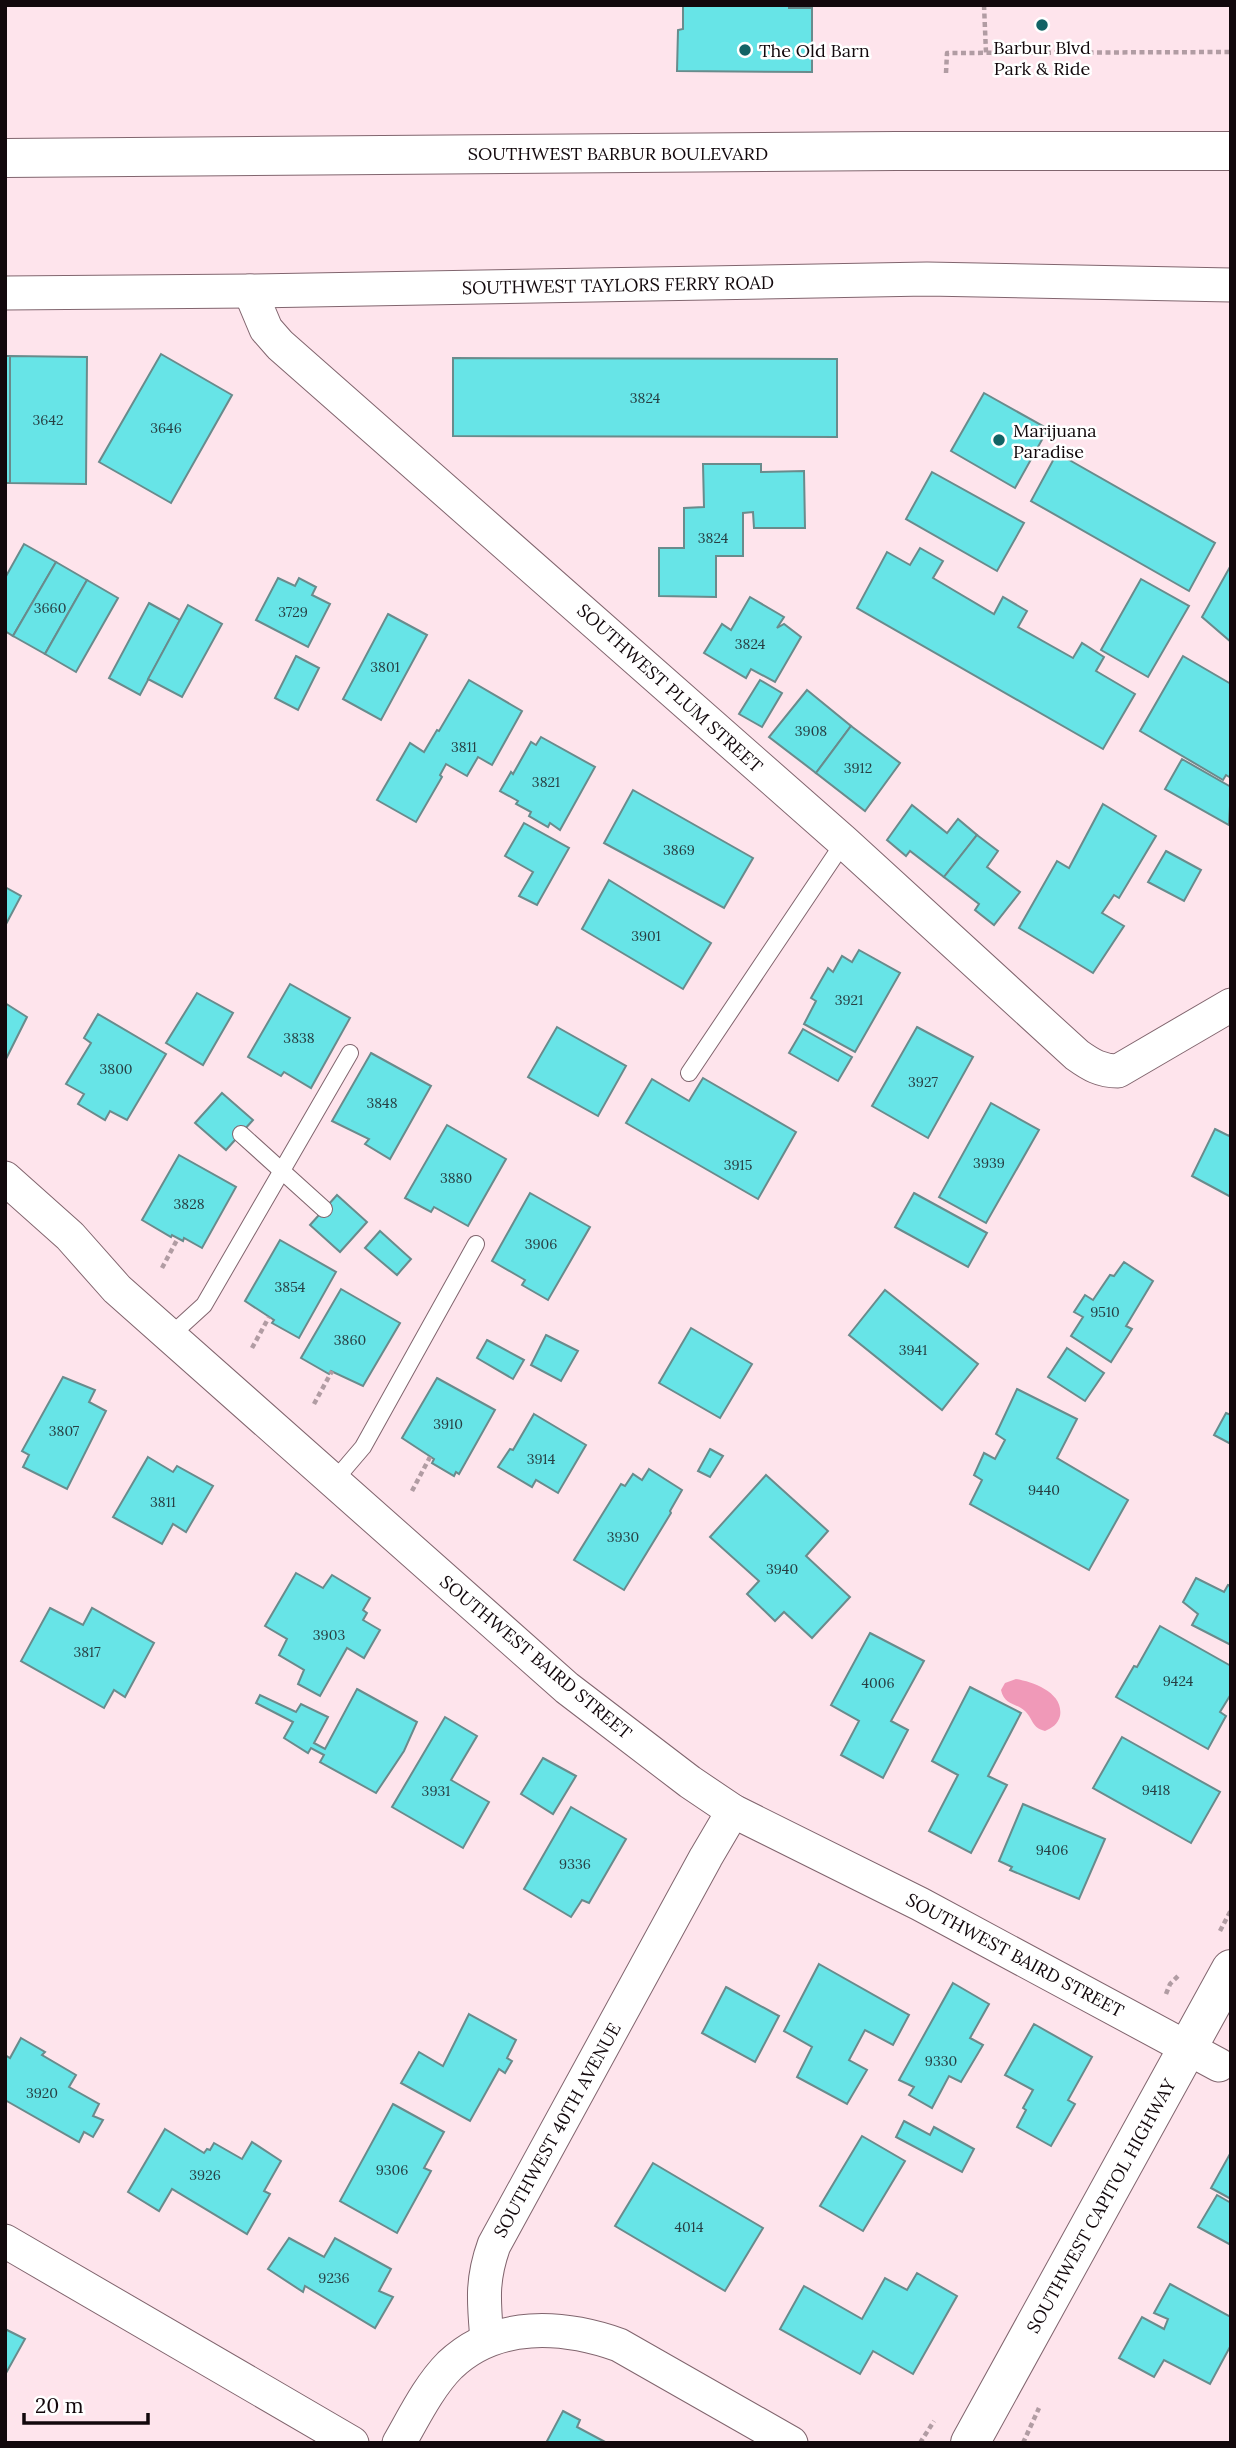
<svg xmlns="http://www.w3.org/2000/svg" width="1236" height="2448" viewBox="0 0 1236 2448" font-family="Lora,serif">
  <rect width="100%" height="100%" fill="#fee4ec"/>
  <path fill="#f099b8" d="M1016,1679C1034,1682 1064,1693 1060,1716C1058,1724 1052,1728 1045,1731C1032,1728 1033,1719 1025,1711C1016,1703 1004,1705 1001,1690L1005,1683Z"/>
  <g fill="#67e4e7" stroke="#698b8c" stroke-width="2">
    <polygon points="683,5 789,5 789,8 812,8 812,72 677,71 678,30 683,29"/>
    <polygon points="161,354 232,395 171,503 99,462"/>
    <rect x="5" y="356" width="5" height="127"/>
    <polygon points="10,356 87,357 86,484 10,483"/>
    <polygon points="453,358 837,359 837,437 453,436"/>
    <polygon points="984,393 1048,429 1015,488 951,451"/>
    <polygon points="1057,453 1215,543 1189,591 1031,501"/>
    <polygon points="703,464 761,464 761,472 804,471 805,528 754,528 753,512 743,513 743,556 716,556 716,597 659,596 659,548 684,548 684,508 704,507"/>
    <polygon points="932,472 1024,523 997,571 906,519"/>
    <polygon points="24,544 56,562 13,636 5,631 5,578"/>
    <polygon points="920,548 943,561 933,578 994,614 1003,597 1027,611 1018,627 1073,658 1082,643 1104,657 1096,671 1135,694 1103,749 857,608 887,552 910,565"/>
    <polygon points="56,562 87,580 45,654 13,636"/>
    <polygon points="1231,565 1231,642 1202,617"/>
    <polygon points="278,578 295,586 299,578 316,587 312,595 330,604 308,647 256,620"/>
    <polygon points="1141,579 1189,606 1148,677 1101,650"/>
    <polygon points="87,580 118,598 76,672 45,654"/>
    <polygon points="750,597 784,617 777,628 784,624 801,637 775,682 751,669 746,678 704,653 722,624 731,630"/>
    <polygon points="149,603 180,620 140,695 109,678"/>
    <polygon points="188,605 222,624 182,697 148,679"/>
    <polygon points="388,614 427,635 381,720 343,699"/>
    <polygon points="296,656 319,668 298,710 275,698"/>
    <polygon points="1183,656 1231,684 1231,778 1226,775 1223,780 1140,731"/>
    <polygon points="469,680 522,711 492,765 478,757 467,776 446,764 440,775 442,777 416,822 377,800 410,743 424,752 437,730 439,731"/>
    <polygon points="760,680 782,693 762,727 739,714"/>
    <polygon points="807,690 851,726 816,773 769,737"/>
    <polygon points="851,726 900,763 865,811 816,773"/>
    <polygon points="541,737 595,767 560,830 550,823 548,827 529,816 531,812 516,804 518,801 500,791 511,772 513,774 531,742 536,745"/>
    <polygon points="1182,759 1231,787 1229,825 1165,789"/>
    <polygon points="633,790 753,858 724,908 604,843"/>
    <polygon points="1103,804 1156,836 1119,898 1114,895 1102,913 1124,926 1093,973 1019,928 1057,861 1069,868"/>
    <polygon points="912,805 947,833 958,819 977,835 944,877 910,851 906,856 887,840"/>
    <polygon points="524,823 569,848 537,905 519,896 533,872 505,856"/>
    <polygon points="977,835 998,851 987,867 1020,892 994,925 975,910 979,904 944,877"/>
    <polygon points="1166,851 1201,870 1184,901 1148,882"/>
    <polygon points="609,880 711,943 683,989 582,929"/>
    <polygon points="5,887 21,896 5,926"/>
    <polygon points="859,950 900,973 855,1052 804,1024 816,1001 811,998 828,968 833,972 842,956 852,962"/>
    <polygon points="290,984 350,1018 311,1088 284,1072 281,1076 248,1057"/>
    <polygon points="197,993 233,1013 203,1065 166,1043"/>
    <polygon points="5,1003 27,1017 5,1061"/>
    <polygon points="98,1014 166,1054 127,1120 110,1111 105,1120 78,1104 84,1094 66,1084 91,1043 84,1038"/>
    <polygon points="557,1027 626,1066 598,1116 528,1077"/>
    <polygon points="917,1027 973,1057 928,1138 872,1106"/>
    <polygon points="803,1029 852,1057 838,1081 789,1053"/>
    <polygon points="371,1053 431,1086 390,1159 365,1144 369,1139 332,1121"/>
    <polygon points="703,1078 796,1132 758,1199 626,1123 652,1079 689,1101"/>
    <polygon points="222,1093 253,1120 226,1150 195,1123"/>
    <polygon points="991,1103 1039,1130 986,1223 939,1197"/>
    <polygon points="447,1125 506,1159 468,1226 434,1207 431,1212 405,1198"/>
    <polygon points="1215,1129 1229,1136 1231,1132 1231,1197 1192,1176"/>
    <polygon points="179,1155 236,1187 202,1248 184,1238 183,1241 172,1235 171,1237 142,1220"/>
    <polygon points="530,1193 590,1227 548,1300 522,1285 525,1280 492,1261"/>
    <polygon points="914,1193 987,1233 968,1267 895,1227"/>
    <polygon points="337,1195 367,1222 340,1252 310,1225"/>
    <polygon points="380,1231 411,1259 397,1275 365,1248"/>
    <polygon points="280,1240 336,1272 299,1338 272,1323 274,1320 245,1301"/>
    <polygon points="1124,1262 1153,1281 1126,1326 1132,1329 1111,1362 1071,1336 1083,1317 1074,1312 1085,1295 1093,1300 1110,1275 1114,1276"/>
    <polygon points="341,1289 400,1323 363,1386 331,1371 329,1374 301,1358"/>
    <polygon points="885,1290 978,1364 942,1410 849,1335"/>
    <polygon points="691,1328 752,1364 720,1418 659,1383"/>
    <polygon points="546,1335 578,1351 561,1381 531,1365"/>
    <polygon points="487,1340 524,1360 513,1379 477,1358"/>
    <polygon points="1067,1348 1104,1373 1085,1401 1048,1377"/>
    <polygon points="63,1377 95,1390 89,1402 106,1411 67,1489 23,1467 29,1455 22,1451"/>
    <polygon points="437,1378 495,1410 459,1474 456,1472 454,1476 432,1463 434,1459 402,1438"/>
    <polygon points="1017,1389 1077,1419 1057,1458 1128,1500 1089,1570 970,1504 982,1480 974,1475 984,1453 995,1459 1005,1440 996,1434"/>
    <polygon points="1226,1413 1231,1415 1231,1444 1214,1435"/>
    <polygon points="534,1414 586,1445 558,1493 536,1480 532,1487 498,1467 510,1449 513,1450"/>
    <polygon points="710,1449 723,1456 710,1477 698,1471"/>
    <polygon points="148,1457 173,1472 177,1466 213,1486 186,1532 173,1524 162,1544 113,1517"/>
    <polygon points="649,1469 682,1490 670,1511 671,1513 624,1590 574,1560 621,1484 625,1486 633,1474 642,1480"/>
    <polygon points="766,1475 828,1531 806,1556 850,1597 812,1638 784,1612 775,1621 747,1594 759,1581 710,1537"/>
    <polygon points="296,1573 323,1588 332,1575 370,1598 363,1610 367,1613 363,1620 380,1630 364,1658 347,1648 320,1696 298,1684 304,1670 279,1655 287,1639 265,1626"/>
    <polygon points="1196,1578 1224,1592 1228,1585 1231,1586 1231,1645 1192,1625 1198,1614 1183,1602"/>
    <polygon points="50,1608 83,1625 92,1608 154,1643 125,1697 114,1690 104,1708 21,1661"/>
    <polygon points="1160,1626 1231,1666 1231,1694 1220,1712 1226,1716 1208,1749 1116,1697 1134,1666 1137,1667"/>
    <polygon points="870,1633 924,1661 891,1721 908,1730 883,1778 841,1755 859,1721 831,1705"/>
    <polygon points="970,1687 1021,1713 988,1776 1007,1785 971,1853 929,1831 958,1775 932,1761"/>
    <polygon points="357,1689 417,1722 404,1751 376,1793 320,1762 324,1755 311,1748 308,1753 284,1738 293,1722 256,1703 260,1695 296,1712 301,1704 328,1717 314,1743 325,1749"/>
    <polygon points="445,1717 477,1736 451,1780 489,1802 463,1848 392,1807"/>
    <polygon points="1122,1737 1220,1792 1191,1843 1093,1788"/>
    <polygon points="543,1758 576,1776 553,1814 521,1794"/>
    <polygon points="1023,1804 1105,1839 1079,1899 1010,1870 1012,1867 999,1861"/>
    <polygon points="571,1807 626,1839 589,1903 582,1900 571,1917 524,1889"/>
    <polygon points="819,1964 909,2015 893,2045 865,2030 849,2060 867,2070 847,2104 797,2077 812,2047 784,2031"/>
    <polygon points="953,1983 989,2004 970,2038 983,2045 961,2082 949,2076 932,2108 909,2095 914,2087 899,2080"/>
    <polygon points="726,1987 779,2016 755,2062 702,2033"/>
    <polygon points="469,2014 516,2040 507,2058 512,2061 505,2073 499,2069 470,2121 401,2083 419,2052 443,2066"/>
    <polygon points="1034,2024 1092,2057 1068,2100 1075,2104 1051,2146 1017,2127 1026,2110 1023,2108 1033,2090 1005,2075"/>
    <polygon points="21,2038 45,2052 42,2055 76,2075 69,2087 99,2104 93,2116 103,2120 93,2137 84,2132 79,2142 5,2100 5,2055 10,2058"/>
    <polygon points="393,2104 444,2132 424,2168 431,2171 397,2233 340,2201"/>
    <polygon points="904,2121 930,2135 934,2127 974,2149 962,2172 896,2137"/>
    <polygon points="165,2129 204,2153 207,2149 210,2150 214,2143 242,2159 252,2142 281,2161 264,2191 270,2194 247,2234 172,2189 159,2211 128,2192"/>
    <polygon points="862,2136 905,2161 863,2231 820,2206"/>
    <polygon points="1231,2152 1231,2199 1211,2188"/>
    <polygon points="653,2163 763,2228 725,2291 615,2226"/>
    <polygon points="1217,2195 1231,2203 1231,2245 1198,2227"/>
    <polygon points="289,2238 324,2257 335,2238 391,2269 379,2291 393,2297 375,2328 305,2286 303,2292 268,2269"/>
    <polygon points="917,2273 957,2296 913,2374 873,2351 860,2374 780,2329 804,2286 862,2319 885,2278 907,2290"/>
    <polygon points="1170,2284 1231,2317 1231,2345 1210,2384 1164,2360 1154,2377 1119,2358 1142,2317 1164,2329 1168,2319 1154,2313"/>
    <polygon points="5,2329 25,2339 5,2375"/>
    <polygon points="563,2411 580,2420 577,2427 607,2443 546,2443"/>
  </g>
  <g fill="none" stroke-linecap="round" stroke-linejoin="round">
    <defs>
      <g id="service">
        <polyline points="689,1073 844,842"/>
        <polyline points="241,1134 324,1209"/>
        <polyline points="170,1336 204,1305 350,1053"/>
        <polyline points="334,1481 363,1447 476,1244"/>
      </g>
      <g id="minor">
        <path d="M250,291L266,329L280,345L844,842L1077,1055C1091,1065 1101,1071 1118,1071L1231,1005"/>
        <polyline points="5,293 250,291 927,279 1231,285"/>
        <polyline points="5,1178 70,1236 117,1289 567,1688 690,1782 733,1811 920,1904 1219,2065"/>
        <polyline points="5,2241 352,2443"/>
        <path d="M487,2340C484,2303 481,2281 494,2245L706,1857L733,1811"/>
        <path d="M399,2443C414,2417 429,2386 450,2365C496,2321 562,2325 619,2345L791,2443"/>
      </g>
      <polyline id="tertiary" points="970,2443 1231,1969"/>
      <polyline id="primary" points="5,158 896,151 1231,151"/>
    </defs>
    <use href="#service" stroke="#81656e" stroke-width="18"/>
    <use href="#minor" stroke="#81656e" stroke-width="35"/>
    <use href="#tertiary" stroke="#81656e" stroke-width="40"/>
    <use href="#primary" stroke="#81656e" stroke-width="40"/>
    <g stroke="#b19ca3" stroke-width="4.5" stroke-dasharray="5 3.5" stroke-linecap="butt">
      <polyline points="984,5 986,53"/>
      <polyline points="946,73 947,53 1231,52"/>
      <polyline points="162,1268 178,1238"/>
      <polyline points="252,1348 269,1317"/>
      <polyline points="314,1404 332,1371"/>
      <polyline points="412,1491 430,1457"/>
      <polyline points="1220,1931 1231,1910"/>
      <polyline points="1166,1994 1170,1984 1178,1976"/>
      <polyline points="920,2443 934,2421"/>
      <polyline points="1023,2443 1039,2408"/>
    </g>
    <use href="#service" stroke="#fff" stroke-width="16"/>
    <use href="#minor" stroke="#fff" stroke-width="33"/>
    <use href="#tertiary" stroke="#fff" stroke-width="38"/>
    <use href="#primary" stroke="#fff" stroke-width="38"/>
  </g>
  <g fill="#126365" stroke="#fff" stroke-width="2.5">
    <circle cx="1042" cy="25" r="7"/>
    <circle cx="745" cy="50" r="7"/>
    <circle cx="999" cy="440" r="7"/>
  </g>
  <g text-anchor="middle" dominant-baseline="central" stroke-width="5" stroke-linejoin="round" paint-order="stroke">
    <g font-size="14" fill="#273f43">
      <text x="645" y="398">3824</text>
      <text x="48" y="420">3642</text>
      <text x="166" y="428">3646</text>
      <text x="713" y="538">3824</text>
      <text x="50" y="608">3660</text>
      <text x="293" y="612">3729</text>
      <text x="750" y="644">3824</text>
      <text x="385" y="667">3801</text>
      <text x="811" y="731">3908</text>
      <text x="464" y="747">3811</text>
      <text x="858" y="768">3912</text>
      <text x="546" y="782">3821</text>
      <text x="679" y="850">3869</text>
      <text x="646" y="936">3901</text>
      <text x="849" y="1000">3921</text>
      <text x="299" y="1038">3838</text>
      <text x="116" y="1069">3800</text>
      <text x="923" y="1082">3927</text>
      <text x="382" y="1103">3848</text>
      <text x="989" y="1163">3939</text>
      <text x="738" y="1165">3915</text>
      <text x="456" y="1178">3880</text>
      <text x="189" y="1204">3828</text>
      <text x="541" y="1244">3906</text>
      <text x="290" y="1287">3854</text>
      <text x="1105" y="1312">9510</text>
      <text x="350" y="1340">3860</text>
      <text x="913" y="1350">3941</text>
      <text x="448" y="1424">3910</text>
      <text x="64" y="1431">3807</text>
      <text x="541" y="1459">3914</text>
      <text x="1044" y="1490">9440</text>
      <text x="163" y="1502">3811</text>
      <text x="623" y="1537">3930</text>
      <text x="782" y="1569">3940</text>
      <text x="329" y="1635">3903</text>
      <text x="87" y="1652">3817</text>
      <text x="1178" y="1681">9424</text>
      <text x="878" y="1683">4006</text>
      <text x="1156" y="1790">9418</text>
      <text x="436" y="1791">3931</text>
      <text x="1052" y="1850">9406</text>
      <text x="575" y="1864">9336</text>
      <text x="941" y="2061">9330</text>
      <text x="42" y="2093">3920</text>
      <text x="392" y="2170">9306</text>
      <text x="205" y="2175">3926</text>
      <text x="689" y="2227">4014</text>
      <text x="334" y="2278">9236</text>
    </g>
    <g font-size="18" fill="#12080c" stroke="#fff" text-anchor="start">
      <text x="1042" y="47" text-anchor="middle">Barbur Blvd<tspan x="1042" dy="21">Park &amp; Ride</tspan></text>
      <text x="759" y="50">The Old Barn</text>
      <text x="1013" y="430">Marijuana<tspan x="1013" dy="21">Paradise</tspan></text>
    </g>
    <g font-size="18" fill="#12080c" stroke="#fff">
      <text x="618" y="153">SOUTHWEST BARBUR BOULEVARD</text>
      <text transform="translate(618 285) rotate(-1)">SOUTHWEST TAYLORS FERRY ROAD</text>
      <text transform="translate(670 688) rotate(42)">SOUTHWEST PLUM STREET</text>
      <text transform="translate(536 1657) rotate(40)">SOUTHWEST BAIRD STREET</text>
      <text transform="translate(1015 1955) rotate(28)">SOUTHWEST BAIRD STREET</text>
      <text transform="translate(557 2130) rotate(-61)">SOUTHWEST 40TH AVENUE</text>
      <text transform="translate(1101 2206) rotate(-61)">SOUTHWEST CAPITOL HIGHWAY</text>
    </g>
  </g>
  <rect width="1236" height="2448" fill="none" stroke="#12080c" stroke-width="14"/>
  <path d="M24 2413v10h124v-10" fill="none" stroke="#12080c" stroke-width="3.5"/>
  <text x="35" y="2413" font-size="21" fill="#12080c" stroke="#ffffff" stroke-width="5" paint-order="stroke">20 m</text>
</svg>
